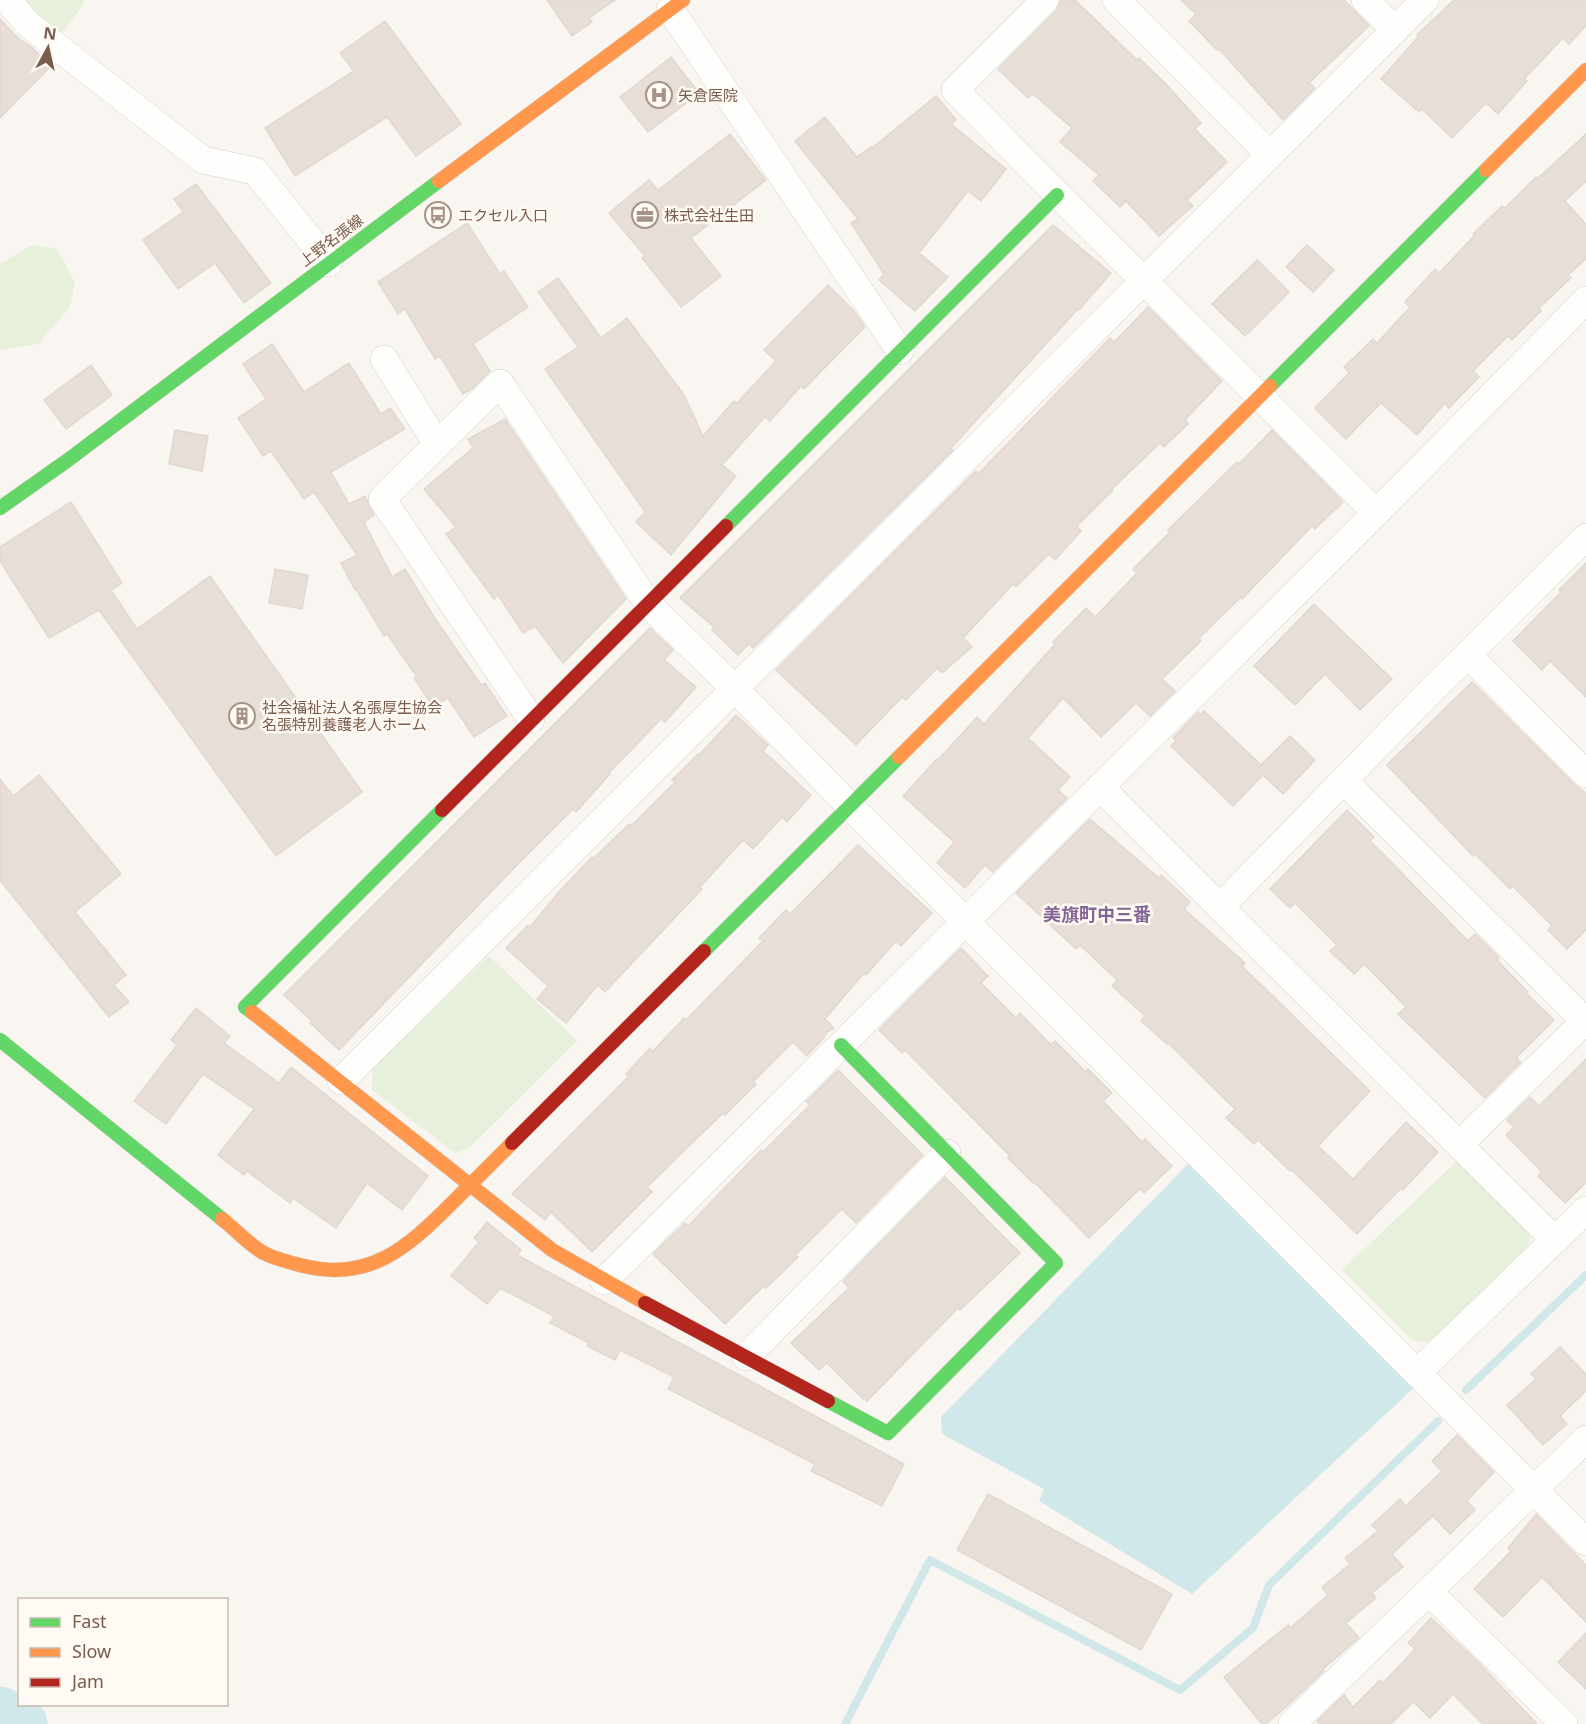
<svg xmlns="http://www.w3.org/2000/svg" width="1586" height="1724" viewBox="0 0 1586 1724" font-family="'Noto Sans','Noto Sans JP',sans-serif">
  <rect width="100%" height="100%" fill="#f9f5f0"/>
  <g fill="#e7f0db">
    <polygon points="18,0 83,0 84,3 60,36"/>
    <polygon points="32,245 57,249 75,283 70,307 38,344 0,350 0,264"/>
    <polygon points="489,956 577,1041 468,1149 455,1153 372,1090 373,1068"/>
    <polygon points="1457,1161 1531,1233 1528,1247 1429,1343 1412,1340 1342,1270"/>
  </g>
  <polygon fill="#d0e8ea" points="1191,1161 1416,1386 1192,1594 1039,1501 1044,1489 942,1434 941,1417"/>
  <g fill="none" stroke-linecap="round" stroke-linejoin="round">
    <g stroke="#d0e8ea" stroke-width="8">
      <polyline points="1466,1390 1586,1275"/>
      <polyline points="845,1724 930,1560 1180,1690 1253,1628 1269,1585 1438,1421"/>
    </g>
    <polyline stroke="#d0e8ea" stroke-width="51" points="0,1712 22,1724"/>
  </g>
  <g fill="#e6ded7" stroke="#e2d8d2" stroke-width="1.5">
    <polygon points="547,0 615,0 589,18 592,22 572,36"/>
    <polygon points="1061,0 1075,0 1137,60 1139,58 1167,85 1201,123 1195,129 1227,162 1187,200 1193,206 1159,236 1126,201 1120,207 1093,181 1099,175 1060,142 1072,128 1033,94 1028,98 998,69 1056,11"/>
    <polygon points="1181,0 1344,0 1369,26 1309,83 1315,88 1283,120 1219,49 1217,50 1189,21 1196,14"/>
    <polygon points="1454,0 1586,0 1586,26 1569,44 1563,38 1524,79 1527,81 1498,114 1486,103 1452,138 1422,109 1419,112 1381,79 1418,37 1417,35"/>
    <polygon points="0,19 19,39 29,45 51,66 0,118"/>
    <polygon points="385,21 461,124 416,156 387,117 295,176 265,128 354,71 340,53"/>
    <polygon points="671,57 699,93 648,132 620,97"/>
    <polygon points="936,96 956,120 951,124 1006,169 981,201 968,191 919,253 948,277 915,311 879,280 884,274 851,223 858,219 795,141 825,117 857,157 871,147 872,148"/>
    <polygon points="730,134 766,180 691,238 721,276 681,307 642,258 645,256 609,213 649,180 658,190"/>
    <polygon points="1586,134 1586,181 1565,201 1586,224 1586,259 1568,275 1571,278 1539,308 1541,311 1512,340 1508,336 1473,371 1479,377 1449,408 1445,403 1417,435 1381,403 1346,439 1315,408 1349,373 1344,367 1373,339 1377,343 1410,307 1405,302 1435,269 1439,273 1475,235 1473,234 1502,206 1505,208 1536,177 1537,179"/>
    <polygon points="196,184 271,283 244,303 215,263 178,289 143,240 183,212 174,199"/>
    <polygon points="467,223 500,274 504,271 528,307 473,344 490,371 472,389 463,394 440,356 435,359 405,309 398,314 378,282"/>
    <polygon points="1053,225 1111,273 1079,310 1078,309 951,448 953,450 753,648 749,644 738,655 712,630 714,627 680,598"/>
    <polygon points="1307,245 1334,270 1313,292 1286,267"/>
    <polygon points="1257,260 1289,292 1245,336 1212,304"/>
    <polygon points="558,278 601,338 627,318 684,395 703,436 734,401 737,403 776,361 764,350 828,285 854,311 865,327 804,389 801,386 770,421 765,417 722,465 736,476 671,555 636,522 645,512 545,369 578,347 538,292"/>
    <polygon points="1148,307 1222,381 1185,420 1188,424 1164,447 1160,443 1112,489 1113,490 1077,526 1081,531 1055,560 1049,554 1016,587 1013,584 963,638 972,647 942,673 937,668 906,700 902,697 856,745 776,670 976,471 978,474 1110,338 1114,342"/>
    <polygon points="272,344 304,392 349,363 381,414 390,408 405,429 331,472 349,504 365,496 374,515 364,522 392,577 405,569 434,617 481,685 485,683 507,716 474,737 448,698 434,708 414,678 417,677 387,634 384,636 356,589 355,590 341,563 357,555 314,492 304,499 271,451 263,456 238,418 266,399 243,364"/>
    <polygon points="91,365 112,395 66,429 44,400"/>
    <polygon points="505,419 626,599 563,663 535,626 523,633 498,595 494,599 446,534 456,527 424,489 473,448 468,439"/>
    <polygon points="175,430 208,436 202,471 169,464"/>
    <polygon points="1272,430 1343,502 1315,529 1312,526 1242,599 1241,597 1199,638 1201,641 1162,679 1175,691 1150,716 1136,703 1101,737 1063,698 1028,738 1070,777 1058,790 1067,798 993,872 985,865 965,888 937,863 954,842 903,796 937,759 938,760 977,717 984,724 1055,644 1053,642 1086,608 1095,617 1137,573 1133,569 1170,532 1168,530 1237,462 1239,464"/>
    <polygon points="71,502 122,583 111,590 137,629 210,576 362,792 276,856 99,610 49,638 0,561 0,547"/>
    <polygon points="1586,563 1586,697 1550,661 1542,670 1513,641 1561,592 1559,590"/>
    <polygon points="275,569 308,575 302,609 269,603"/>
    <polygon points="1314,604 1392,679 1360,710 1325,674 1295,705 1254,666"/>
    <polygon points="650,628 673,650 664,660 696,687 665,722 661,719 609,773 610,774 576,812 573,809 517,865 339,1050 310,1023 312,1021 284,995"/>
    <polygon points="1472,682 1575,785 1586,793 1586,930 1567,949 1548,930 1552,926 1513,886 1510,889 1475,854 1473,856 1387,765"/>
    <polygon points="1204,711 1261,765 1290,736 1315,760 1283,794 1263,775 1233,806 1171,746 1176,741 1173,738 1198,712 1200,715"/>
    <polygon points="736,715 768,745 763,751 811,795 787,822 782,817 753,849 743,840 700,887 702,889 605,992 598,985 566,1023 537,999 548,986 506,948 528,925 530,927 558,893 592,857 593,859 629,824 631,826 675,782 672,780 698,754 699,755"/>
    <polygon points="39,775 121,874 75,912 126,975 114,985 129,1002 109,1017 0,880 0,779 13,796"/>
    <polygon points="1347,810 1374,837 1370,841 1395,866 1468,941 1475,934 1499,958 1497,960 1528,992 1527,994 1554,1020 1516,1058 1521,1062 1485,1098 1398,1014 1406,1007 1364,964 1354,974 1330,951 1337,945 1295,903 1290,908 1270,889"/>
    <polygon points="1090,819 1159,878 1161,875 1190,902 1184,909 1245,963 1242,966 1370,1091 1318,1146 1353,1179 1406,1122 1438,1152 1403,1190 1401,1188 1357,1234 1292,1170 1290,1171 1258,1140 1254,1144 1226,1118 1235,1109 1168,1043 1167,1044 1141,1021 1145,1016 1112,986 1117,980 1080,945 1076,949 1016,893"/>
    <polygon points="858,845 932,913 901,946 896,941 866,975 864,973 825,1019 834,1028 827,1032 823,1039 807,1056 793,1042 753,1082 756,1084 725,1115 723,1113 647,1187 652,1192 592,1252 551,1212 545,1220 512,1194 629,1076 626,1074 650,1048 653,1051 684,1018 686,1020 763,941 759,938 786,910 790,914"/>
    <polygon points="961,948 988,976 981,983 1016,1018 1020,1013 1051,1045 1055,1041 1086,1072 1088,1069 1112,1093 1103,1101 1142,1142 1145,1139 1172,1166 1144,1193 1140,1189 1089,1238 1034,1182 1033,1183 1008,1158 1010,1156 905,1050 902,1053 879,1030"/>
    <polygon points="196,1008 230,1036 224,1043 279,1083 291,1067 428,1176 402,1210 367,1183 336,1228 293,1198 290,1203 247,1171 244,1175 218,1155 254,1109 203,1074 166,1124 134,1101 177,1045 171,1040"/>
    <polygon points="1586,1059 1586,1183 1565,1203 1538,1176 1542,1172 1506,1135 1514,1127 1507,1120 1530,1097 1539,1106"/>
    <polygon points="838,1070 923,1155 856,1223 842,1209 795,1255 798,1257 766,1288 764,1286 725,1324 653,1254 685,1223 688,1226 761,1150 763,1152 810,1105 806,1102"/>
    <polygon points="945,1177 1020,1253 960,1310 958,1308 867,1401 861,1397 827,1363 819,1370 791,1343 849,1288 843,1281"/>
    <polygon points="487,1222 521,1250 517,1255 904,1464 882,1506 811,1471 815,1464 668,1389 674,1377 620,1350 615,1360 587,1346 589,1343 550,1323 554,1316 500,1288 487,1304 451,1276 479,1242 474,1238"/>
    <polygon points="1560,1347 1586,1374 1586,1391 1560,1416 1567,1424 1543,1445 1507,1405 1536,1379 1531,1374"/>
    <polygon points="1457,1435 1494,1472 1467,1501 1475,1510 1450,1534 1433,1516 1392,1554 1403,1567 1372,1593 1376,1598 1346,1623 1359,1638 1323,1669 1324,1671 1286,1707 1266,1724 1262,1724 1224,1677 1288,1625 1290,1628 1328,1595 1322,1587 1350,1564 1345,1558 1378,1531 1372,1525 1400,1499 1406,1506 1442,1471 1432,1461"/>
    <polygon points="988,1494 1172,1594 1141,1650 957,1550"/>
    <polygon points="1536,1514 1586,1565 1586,1622 1542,1577 1503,1617 1474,1589 1511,1551 1508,1548"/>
    <polygon points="1431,1618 1475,1659 1537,1724 1483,1724 1453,1694 1430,1718 1413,1702 1391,1724 1320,1724 1317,1721 1344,1695 1353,1707 1380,1680 1383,1683 1415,1649 1408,1643"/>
    <polygon points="1586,1633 1586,1689 1558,1662"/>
  </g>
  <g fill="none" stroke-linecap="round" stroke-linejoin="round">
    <defs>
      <g id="street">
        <polyline points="7,0 29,25 203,160 255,171 329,263"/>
        <path d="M1045,0L955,90C1094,233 1236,371 1376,513"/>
        <polyline points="1116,0 1270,155"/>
        <polyline points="1365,0 1395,30"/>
        <polyline points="670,9 900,351"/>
        <polyline points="384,359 437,444"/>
        <polyline points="1468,655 1586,774"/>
        <polyline points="531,719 382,499 500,383 649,605 734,688 849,805 1586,1542"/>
        <polyline points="1344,781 1585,1021"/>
        <polyline points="1100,787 1220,907"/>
        <path d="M341,1081C702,720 1065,362 1425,0"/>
        <polyline points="1460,1144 1586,1020"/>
        <polyline points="1555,1240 1220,907 1425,697 1586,537"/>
        <polyline points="604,1281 1376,513 1586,300"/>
        <polyline points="746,1357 947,1153"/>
        <polyline points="1418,1372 1586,1210"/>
        <polyline points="1429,1592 1564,1724"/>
        <polyline points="1292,1724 1586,1439"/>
      </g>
      <g id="fast">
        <polyline points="1270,386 1486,170"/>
        <polyline points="0,508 68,460 439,181"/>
        <polyline points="726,526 1057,195"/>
        <polyline points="704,951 899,757"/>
        <polyline points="252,1012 245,1007 442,810"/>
        <polyline points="0,1040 222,1219"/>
        <polyline points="828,1401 888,1433 1056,1263 841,1045"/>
      </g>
      <g id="slow">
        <polyline points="1486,170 1586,70"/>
        <polyline points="439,181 683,0"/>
        <polyline points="899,757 1270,386"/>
        <polyline points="252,1012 552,1250 645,1303"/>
        <path d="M222,1219C235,1229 253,1249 268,1255C279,1260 292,1263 304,1266C369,1282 407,1248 451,1204C471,1184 492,1163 512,1143"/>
      </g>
      <g id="jam">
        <polyline points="442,810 726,526"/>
        <polyline points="512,1143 704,951"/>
        <polyline points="645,1303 828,1401"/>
      </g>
    </defs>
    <use href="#street" stroke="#d7d1cb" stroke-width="28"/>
    <use href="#fast" stroke="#d9d2cb" stroke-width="15"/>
    <use href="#slow" stroke="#d9d2cb" stroke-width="15"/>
    <use href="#jam" stroke="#d9d2cb" stroke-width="15"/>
    <use href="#street" stroke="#fefefd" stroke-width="27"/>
    <use href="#fast" stroke="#63d668" stroke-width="14"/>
    <use href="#slow" stroke="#ff974d" stroke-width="14"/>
    <use href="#jam" stroke="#b3261e" stroke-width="14"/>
  </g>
  <defs>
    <symbol id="hospital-ring" viewBox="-11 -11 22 22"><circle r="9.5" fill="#fffaf3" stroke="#a69286" stroke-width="1.5"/><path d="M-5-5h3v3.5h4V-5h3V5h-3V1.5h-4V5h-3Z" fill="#a69286"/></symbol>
    <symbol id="bus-ring" viewBox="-11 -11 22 22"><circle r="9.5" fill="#fffaf3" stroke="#a69286" stroke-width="1.5"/><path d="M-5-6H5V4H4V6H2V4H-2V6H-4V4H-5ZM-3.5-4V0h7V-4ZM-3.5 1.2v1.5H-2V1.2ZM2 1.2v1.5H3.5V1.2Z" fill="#a69286"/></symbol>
    <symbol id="office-ring" viewBox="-11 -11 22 22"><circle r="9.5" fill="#fffaf3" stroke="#a69286" stroke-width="1.5"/><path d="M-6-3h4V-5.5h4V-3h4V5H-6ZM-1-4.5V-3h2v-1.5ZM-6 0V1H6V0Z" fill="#a69286"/></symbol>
    <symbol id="building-ring" viewBox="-11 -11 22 22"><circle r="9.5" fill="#fffaf3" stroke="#a69286" stroke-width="1.5"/><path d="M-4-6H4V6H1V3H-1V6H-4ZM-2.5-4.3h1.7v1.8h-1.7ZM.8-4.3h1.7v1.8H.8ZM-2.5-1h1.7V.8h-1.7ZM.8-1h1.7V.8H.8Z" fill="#a69286"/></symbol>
  </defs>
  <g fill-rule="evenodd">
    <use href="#hospital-ring" x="644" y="80" width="30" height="30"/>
    <use href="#bus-ring" x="423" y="200" width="30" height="30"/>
    <use href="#office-ring" x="630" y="200" width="30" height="30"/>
    <use href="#building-ring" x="227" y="701" width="30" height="30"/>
  </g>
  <g text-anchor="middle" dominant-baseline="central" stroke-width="5" stroke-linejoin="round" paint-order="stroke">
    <g font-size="15" fill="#7a5c4d" stroke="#fffaf3" text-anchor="start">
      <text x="678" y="95">矢倉医院</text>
      <text x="458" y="215">エクセル入口</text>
      <text x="664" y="215">株式会社生田</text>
      <text x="262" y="707">社会福祉法人名張厚生協会<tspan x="262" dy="17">名張特別養護老人ホーム</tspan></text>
    </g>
    <g font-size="15" fill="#7a5c4d" stroke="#fffaf3">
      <text transform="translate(331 240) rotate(-37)">上野名張線</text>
    </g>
    <g font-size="18" font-weight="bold" fill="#846695" stroke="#fffaf3">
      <text x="1097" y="914">美旗町中三番</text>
    </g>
  </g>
  <rect x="18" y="1598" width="210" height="108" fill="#fffaf3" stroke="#cabbb1" stroke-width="1.5"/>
  <rect x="30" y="1618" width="30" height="9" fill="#63d668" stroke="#cabbb1" stroke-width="1.5"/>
  <text x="72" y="1628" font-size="18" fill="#7a5c4d">Fast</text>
  <rect x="30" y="1648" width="30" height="9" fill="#ff974d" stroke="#cabbb1" stroke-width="1.5"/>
  <text x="72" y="1658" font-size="18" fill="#7a5c4d">Slow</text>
  <rect x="30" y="1678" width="30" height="9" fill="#b3261e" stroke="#cabbb1" stroke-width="1.5"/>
  <text x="72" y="1688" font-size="18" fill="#7a5c4d">Jam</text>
  <g transform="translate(48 48) rotate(8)" stroke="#fffaf3" stroke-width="4.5" paint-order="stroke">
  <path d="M0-4.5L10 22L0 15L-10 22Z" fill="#7a5c4d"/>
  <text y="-9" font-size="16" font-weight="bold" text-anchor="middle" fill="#7a5c4d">N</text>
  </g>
</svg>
